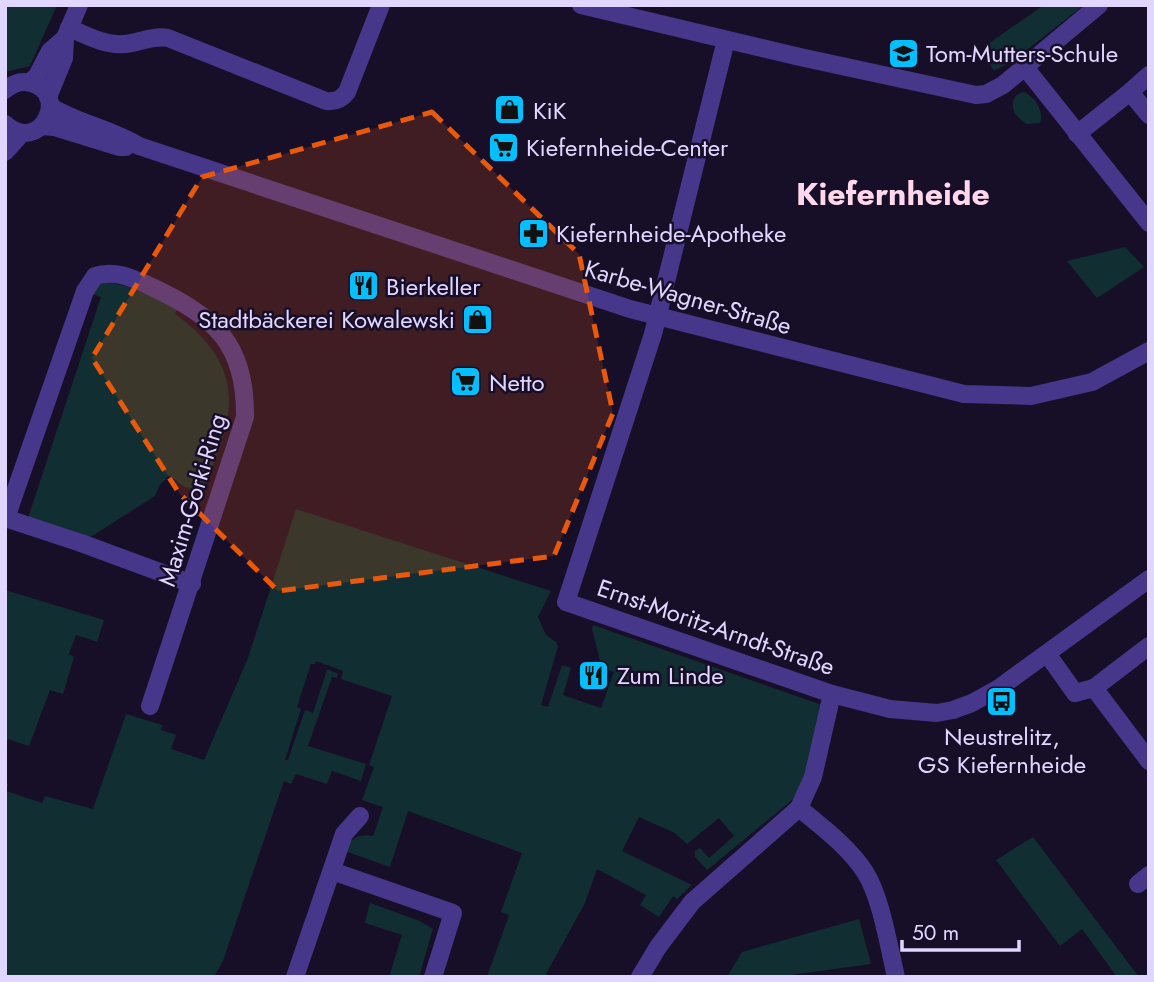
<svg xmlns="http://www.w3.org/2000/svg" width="1154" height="982" viewBox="0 0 1154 982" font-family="Jost,sans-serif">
  <rect width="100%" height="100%" fill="#170e28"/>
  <g fill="#112f33">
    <polygon points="5,5 57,5 30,66 5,72"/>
    <polygon points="1044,5 1084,5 1014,60 994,71 982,52 985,46"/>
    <path d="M1023,92C1035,96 1044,111 1040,123L1026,124L1015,114C1011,105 1012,95 1023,92Z"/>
    <polygon points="1125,247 1144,267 1097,298 1067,261"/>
    <path d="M108,282L128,287L178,307L175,314C250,369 235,418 201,493L183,486L169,475L159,486L155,496L81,543L26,524L101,297L90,293L100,284Z"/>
    <path d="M296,509L551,591L538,617L546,635L556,642L558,646L541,705L548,707L562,665L571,668L563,695L601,708L614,672L598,667L600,660L592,629L593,625L822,705L808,776L797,796L707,870L695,857V851L700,848L709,858L734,836L719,818L687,844L675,833L639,817L622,851L692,885L677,899L673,896L659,917L640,905L646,895L597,869L585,903L546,974L550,977H487L509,915L501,912L522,853L408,811L390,867L345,851C350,838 359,833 373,836L383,807L362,800L374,767L369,765L392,696L341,679L343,671L316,661L315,664H311L297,707L301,709L285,760H288L305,710L313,713L327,670H330L338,674L337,678L332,677L308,746L366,764L361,781L332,771L327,784L296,774L291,784L284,781L223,961L214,977H5V783L8,784L6,791L42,803L45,796L93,809L126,714L162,725L161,730L176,735L171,749L204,760L248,658Z"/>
    <polygon points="5,590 104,620 97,642 76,635 69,654 74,657 63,694 50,690 29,746 8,739 5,744"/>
    <polygon points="1033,837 1139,977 1117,977 1082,929 1060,946 996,860"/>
    <polygon points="370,903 420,921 433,929 419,977 389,977 402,935 365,923"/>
    <polygon points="859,919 871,964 776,977 727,977 742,952"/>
  </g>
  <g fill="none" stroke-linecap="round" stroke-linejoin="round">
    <g stroke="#47378a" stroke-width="18">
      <polyline points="581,5 800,57 976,95 986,94 1003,85 1099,5"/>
      <path d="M69,28C86,35 105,46 124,44C139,43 152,35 168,38L326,101C335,102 341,100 347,92L381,5"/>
      <polyline points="726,40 653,334 566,602 832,694 890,709 937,713 953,710 972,703 999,688 1149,579"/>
      <polyline points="1024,66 1149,223"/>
      <polyline points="1149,75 1130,92 1149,115"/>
      <polyline points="30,82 37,76 50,51 65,38"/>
      <path d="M5,90C12,84 21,80 31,83C71,93 40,156 5,124"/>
      <polyline points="48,97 64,58 65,38 79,5"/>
      <path d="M50,106C77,123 111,129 139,146L630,309L964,394L1031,396L1092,382L1149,351"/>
      <polyline points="42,126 54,127 119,147 126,147"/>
      <polyline points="1077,134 1130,92"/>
      <polyline points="5,152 22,133"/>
      <polyline points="5,518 81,543 192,584"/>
      <path d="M6,518L85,291L95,276C115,269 134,279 152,287C215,317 246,344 245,417L150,706"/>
      <polyline points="1048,655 1075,693 1094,688 1149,761"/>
      <polyline points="1094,688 1149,646"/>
      <path d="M799,808C822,827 849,847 865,872C881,897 889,947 896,977"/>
      <polyline points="332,871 453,913 433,977"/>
      <polyline points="1138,884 1149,875"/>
      <polyline points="295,977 344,834 360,816"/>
      <polyline points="640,977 658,947 692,902 799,808 813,777 832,694"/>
    </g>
  </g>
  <path fill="#e8590c" fill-opacity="0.2" stroke="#e8590c" stroke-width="5" stroke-dasharray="14 9" stroke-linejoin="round" d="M432,112L579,254L613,413L554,556L278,591L179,493L92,358L202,177Z"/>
  <defs>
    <symbol id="school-square" viewBox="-11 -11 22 22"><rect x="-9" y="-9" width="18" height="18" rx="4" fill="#02bfff" stroke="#170e28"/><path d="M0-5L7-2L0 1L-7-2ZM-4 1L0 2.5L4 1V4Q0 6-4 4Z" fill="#111"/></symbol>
    <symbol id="shop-square" viewBox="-11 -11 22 22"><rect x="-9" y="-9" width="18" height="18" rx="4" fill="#02bfff" stroke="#170e28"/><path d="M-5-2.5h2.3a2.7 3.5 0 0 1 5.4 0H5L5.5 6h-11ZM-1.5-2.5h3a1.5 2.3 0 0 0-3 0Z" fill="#111"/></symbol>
    <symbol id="supermarket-square" viewBox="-11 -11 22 22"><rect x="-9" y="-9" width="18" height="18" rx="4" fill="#02bfff" stroke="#170e28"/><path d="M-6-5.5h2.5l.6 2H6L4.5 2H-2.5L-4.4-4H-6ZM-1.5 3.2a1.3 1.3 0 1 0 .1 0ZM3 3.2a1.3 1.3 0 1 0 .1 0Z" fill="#111"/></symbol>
    <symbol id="pharmacy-square" viewBox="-11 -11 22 22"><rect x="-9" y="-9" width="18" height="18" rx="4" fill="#02bfff" stroke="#170e28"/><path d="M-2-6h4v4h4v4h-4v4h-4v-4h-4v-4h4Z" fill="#111"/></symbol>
    <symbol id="restaurant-square" viewBox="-11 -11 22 22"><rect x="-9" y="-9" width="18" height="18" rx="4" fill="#02bfff" stroke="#170e28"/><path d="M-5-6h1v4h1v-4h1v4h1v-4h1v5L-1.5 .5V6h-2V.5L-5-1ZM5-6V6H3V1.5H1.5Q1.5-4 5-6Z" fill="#111"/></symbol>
    <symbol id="bus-square" viewBox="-11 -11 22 22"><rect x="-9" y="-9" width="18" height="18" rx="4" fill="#02bfff" stroke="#170e28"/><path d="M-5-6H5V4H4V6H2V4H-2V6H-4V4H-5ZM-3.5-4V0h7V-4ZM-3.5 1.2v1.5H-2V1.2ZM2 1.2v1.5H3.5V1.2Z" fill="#111"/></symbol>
  </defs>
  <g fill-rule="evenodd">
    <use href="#school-square" x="886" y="36" width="35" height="35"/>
    <use href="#shop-square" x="492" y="92" width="35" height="35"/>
    <use href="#supermarket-square" x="486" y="130" width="35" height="35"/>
    <use href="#pharmacy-square" x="516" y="216" width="35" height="35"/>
    <use href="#restaurant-square" x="346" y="268" width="35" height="35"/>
    <use href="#shop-square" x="460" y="302" width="35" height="35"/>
    <use href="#supermarket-square" x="448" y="364" width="35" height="35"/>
    <use href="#restaurant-square" x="576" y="658" width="35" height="35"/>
    <use href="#bus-square" x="984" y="684" width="35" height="35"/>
  </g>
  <g text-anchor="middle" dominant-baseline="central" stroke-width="5" stroke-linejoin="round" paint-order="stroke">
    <g font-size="24" fill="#e1d6ff" stroke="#170e28" text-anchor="start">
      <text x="926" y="53">Tom-Mutters-Schule</text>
      <text x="533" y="110">KiK</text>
      <text x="526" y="147">Kiefernheide-Center</text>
      <text x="556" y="233">Kiefernheide-Apotheke</text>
      <text x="386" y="286">Bierkeller</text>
      <text x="455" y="319" text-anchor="end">Stadtbäckerei Kowalewski</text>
      <text x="489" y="382">Netto</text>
      <text x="617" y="675">Zum Linde</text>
      <text x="1002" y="736" text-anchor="middle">Neustrelitz,<tspan x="1002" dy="28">GS Kiefernheide</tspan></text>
    </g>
    <g font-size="24" fill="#e1d6ff" stroke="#170e28">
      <text transform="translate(688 297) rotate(16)">Karbe-Wagner-Straße</text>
      <text transform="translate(192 500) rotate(-73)">Maxim-Gorki-Ring</text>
      <text transform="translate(716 627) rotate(19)">Ernst-Moritz-Arndt-Straße</text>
    </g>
    <g font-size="32" font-weight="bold" fill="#ffd8eb" stroke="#170e28">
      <text x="893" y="194">Kiefernheide</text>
    </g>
  </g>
  <rect width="1154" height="982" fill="none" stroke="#e1d6ff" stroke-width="14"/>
  <path d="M902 940v10h117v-10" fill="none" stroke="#e1d6ff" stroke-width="3.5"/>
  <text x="912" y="940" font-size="21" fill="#e1d6ff" stroke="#170e28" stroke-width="5" paint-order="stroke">50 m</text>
</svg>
